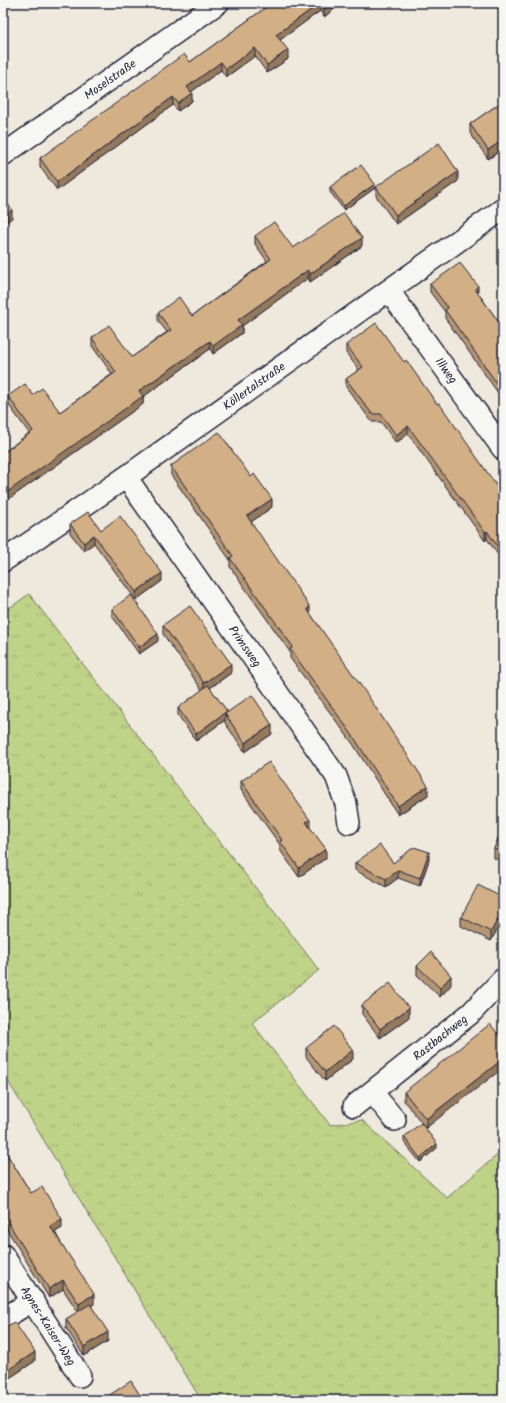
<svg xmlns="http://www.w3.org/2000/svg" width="506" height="1403" viewBox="0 0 506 1403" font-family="Kalam,sans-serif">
  <defs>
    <pattern id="park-tufts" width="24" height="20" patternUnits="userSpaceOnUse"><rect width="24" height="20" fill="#bfd388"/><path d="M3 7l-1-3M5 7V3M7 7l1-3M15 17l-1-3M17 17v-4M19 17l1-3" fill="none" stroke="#a4b576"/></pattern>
  </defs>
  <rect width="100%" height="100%" fill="#efe8dc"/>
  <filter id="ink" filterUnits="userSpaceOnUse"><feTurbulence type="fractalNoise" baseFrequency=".025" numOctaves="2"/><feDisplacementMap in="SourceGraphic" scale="8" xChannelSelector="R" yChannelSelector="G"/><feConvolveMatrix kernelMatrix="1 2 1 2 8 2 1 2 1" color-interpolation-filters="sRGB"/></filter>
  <g filter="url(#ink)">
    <polygon fill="url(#park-tufts)" stroke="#707a62" points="29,594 319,970 252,1023 330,1125 362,1120 447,1198 503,1150 503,1400 201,1400 3,1073 3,611 4,612"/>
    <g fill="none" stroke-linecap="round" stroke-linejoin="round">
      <defs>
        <g id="minor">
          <path id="s1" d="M3,155L218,3"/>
          <path id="s2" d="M389,291L503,449"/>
          <path id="s3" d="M126,477L336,776L346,804L349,823"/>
          <path id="s4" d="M3,561L126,477L503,209"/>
          <polyline points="372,1092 395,1120"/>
          <path id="s5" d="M354,1106L471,1013L503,979"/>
          <path id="s6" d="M3,1255L80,1376"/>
          <polyline points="3,1319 33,1300"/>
        </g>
      </defs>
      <use href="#minor" stroke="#22223b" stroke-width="24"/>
      <use href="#minor" stroke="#f6f6f2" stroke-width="21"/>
    </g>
    <g fill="#b59672" stroke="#22223b">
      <polygon points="272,3 337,3 337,7 324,17 320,11 280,40 288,59 267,73 255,56 226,77 221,70 191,92 192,101 178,111 173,105 57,190 40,167 40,158 190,62"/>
      <polygon points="503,101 503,149 488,159 470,133 470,124"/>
      <polygon points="458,181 396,224 376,196 376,187"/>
      <polygon points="330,187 375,188 344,210 330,192"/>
      <polygon points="255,236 293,248 362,246 310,282 308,278 242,326 242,333 213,354 210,349 143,397 143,404 3,503 3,453 29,433 8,404 8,396 33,395 60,412 112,374 92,346 92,338 132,357 167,332 158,321 158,313 192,316 267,261 255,244"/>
      <polygon points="430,284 478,293 503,328 503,400 445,318 445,312 430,292"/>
      <polygon points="346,345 404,362 437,404 503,495 503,562 487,539 485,541 408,434 396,443 381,422 372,422 346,387 346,379 359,370 346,353"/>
      <polygon points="171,466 272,507 251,522 428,795 398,815 353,744 290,658 290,652 230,567 230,560 171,475"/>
      <polygon points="70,524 101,530 162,581 136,600 94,543 84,551 70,533"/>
      <polygon points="112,609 158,641 139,654 112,616"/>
      <polygon points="163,625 231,673 210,688 227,712 272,734 245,752 225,723 225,720 196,741 178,715 178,708 202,690 163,634"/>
      <polygon points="241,781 326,858 299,877 280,850 280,845 241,790"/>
      <polygon points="503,825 503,861 494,858 494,849"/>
      <polygon points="429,860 420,886 398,878 386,887 355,870 355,863 393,863"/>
      <polygon points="503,898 503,918 491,941 461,926 461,917"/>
      <polygon points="417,966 451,985 440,997 417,975"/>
      <polygon points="362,1005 409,1017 380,1038 362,1014"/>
      <polygon points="503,1040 426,1128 404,1101 404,1092"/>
      <polygon points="306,1048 353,1059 325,1081 306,1057"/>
      <polygon points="404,1137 437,1148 420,1162 404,1142"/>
      <polygon points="3,1148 31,1193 62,1228 55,1232 94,1304 91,1306 108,1341 84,1356 66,1328 66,1319 78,1312 63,1289 49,1298 3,1223"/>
      <polygon points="3,1329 35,1361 5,1381 3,1378"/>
    </g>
    <g fill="#937a5d" stroke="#22223b">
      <polygon points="3,3 7,3 3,12"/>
      <polygon points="320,3 320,11 276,43 276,35"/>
      <polygon points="332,3 337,3 337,7 324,17 324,9"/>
      <polygon points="5,26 5,35 3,40 3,31"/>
      <polygon points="255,48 255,56 226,77 226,69"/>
      <polygon points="288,50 288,59 267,73 267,65"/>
      <polygon points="221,62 221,70 187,95 187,87"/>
      <polygon points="192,93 192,101 178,111 178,103"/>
      <polygon points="173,97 173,105 57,190 57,182"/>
      <polygon points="503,140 503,149 488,159 488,150"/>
      <polygon points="458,172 458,181 396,224 396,215"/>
      <polygon points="375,184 375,188 344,210 344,206"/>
      <polygon points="12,210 12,218 3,225 3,217"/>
      <polygon points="362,238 362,246 310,282 310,274"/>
      <polygon points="308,270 308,278 242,326 242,333 213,354 213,346 238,320"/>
      <polygon points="478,286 478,295 475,289"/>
      <polygon points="210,341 210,349 143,397 143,404 3,503 3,495 139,391"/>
      <polygon points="408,426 408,434 396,443 396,435"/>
      <polygon points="272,499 272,507 247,525 247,516"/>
      <polygon points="487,531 487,539 485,541 485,532"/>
      <polygon points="94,535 94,543 84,551 84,543"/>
      <polygon points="162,573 162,581 136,600 136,592"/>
      <polygon points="310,607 310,615 307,609"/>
      <polygon points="158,634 158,641 139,654 139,647"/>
      <polygon points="231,664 231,673 204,692 204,683"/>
      <polygon points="227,711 227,717 225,714 225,720 196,741 196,734"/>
      <polygon points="272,725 272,734 245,752 245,743"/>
      <polygon points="428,786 428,795 398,815 398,806"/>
      <polygon points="310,820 310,829 306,822"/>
      <polygon points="326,849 326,858 299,877 299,868"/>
      <polygon points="429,852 429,860 420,886 420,878"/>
      <polygon points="398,870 398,878 386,887 386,879"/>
      <polygon points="503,909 503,918 491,941 491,932"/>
      <polygon points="451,976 451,985 440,997 440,988"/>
      <polygon points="409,1008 409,1017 380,1038 380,1029"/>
      <polygon points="353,1050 353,1059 325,1081 325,1072"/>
      <polygon points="503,1059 503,1068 426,1128 426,1119"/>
      <polygon points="437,1144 437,1148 420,1162 420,1158"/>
      <polygon points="62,1219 62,1228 50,1235 50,1226"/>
      <polygon points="63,1280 63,1289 49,1298 49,1289"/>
      <polygon points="4,1283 4,1292 3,1293 3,1284"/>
      <polygon points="94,1294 94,1304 79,1314 79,1304"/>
      <polygon points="108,1332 108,1341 84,1356 84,1347"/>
      <polygon points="35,1352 35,1361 5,1381 5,1372"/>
    </g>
    <g fill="#d2af85" stroke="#22223b">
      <polygon points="272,3 320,3 276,35 288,50 267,65 255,48 226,69 221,62 187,87 192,93 178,103 173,97 57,182 40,158 184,54 190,62"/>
      <polygon points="320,3 332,3 324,9"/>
      <polygon points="3,25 5,26 3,31"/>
      <polygon points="503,101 503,140 488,150 470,124"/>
      <polygon points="439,143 458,172 396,215 376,187"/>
      <polygon points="361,165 375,184 344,206 330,187"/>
      <polygon points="3,197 12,210 3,217"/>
      <polygon points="344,213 362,238 310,274 308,270 238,320 242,325 213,346 210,341 139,391 143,396 3,495 3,453 33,431 8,396 25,384 33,395 42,388 60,412 116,372 92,338 109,325 132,357 171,330 158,313 179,297 192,316 271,259 255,236 274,222 293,248"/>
      <polygon points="460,263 478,286 475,289 503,328 503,392 445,310 448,308 430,284"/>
      <polygon points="376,323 404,362 406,360 437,404 439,403 503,495 503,554 487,531 485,532 408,426 396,435 381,414 372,414 346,379 363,367 346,345"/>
      <polygon points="219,432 251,477 254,474 272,499 247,516 310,607 307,609 366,693 428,786 398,806 353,736 290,649 293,647 230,558 233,556 171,466"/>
      <polygon points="88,512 101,530 120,516 162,573 136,592 94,535 84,543 70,524"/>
      <polygon points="131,595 158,634 139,647 112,609"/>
      <polygon points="190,606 231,664 204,683 163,625"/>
      <polygon points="208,685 227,711 196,734 178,708"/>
      <polygon points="252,695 272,725 245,743 225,714"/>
      <polygon points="269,762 310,820 306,822 326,849 299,868 280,841 282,840 241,781"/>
      <polygon points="503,825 503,852 494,849"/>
      <polygon points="380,845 393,863 414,847 429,852 420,878 398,870 386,879 355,863"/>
      <polygon points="478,885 503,898 503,909 491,932 461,917"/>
      <polygon points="431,952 451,976 440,988 417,966"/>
      <polygon points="390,983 409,1008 380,1029 362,1005"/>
      <polygon points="490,1024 503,1040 503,1059 426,1119 404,1092"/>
      <polygon points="334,1026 353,1050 325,1072 306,1048"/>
      <polygon points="421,1123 437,1144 420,1158 404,1137"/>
      <polygon points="3,1148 31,1193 42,1187 62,1219 50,1226 94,1294 79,1304 63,1280 49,1289 3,1214"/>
      <polygon points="90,1304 108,1332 84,1347 66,1319"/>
      <polygon points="14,1322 35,1352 5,1372 3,1369 3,1329"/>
      <polygon points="131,1381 143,1400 102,1400"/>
    </g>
  </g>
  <g text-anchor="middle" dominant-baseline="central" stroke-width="4" stroke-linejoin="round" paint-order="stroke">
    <g font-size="12" fill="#22223b" stroke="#f6f6f2">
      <text stroke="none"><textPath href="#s1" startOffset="131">Moselstraße</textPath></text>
      <text stroke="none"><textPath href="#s2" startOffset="98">Illweg</textPath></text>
      <text stroke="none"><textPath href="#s4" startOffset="306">Köllertalstraße</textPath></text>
      <text stroke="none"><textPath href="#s3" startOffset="207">Primsweg</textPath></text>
      <text stroke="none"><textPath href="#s5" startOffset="110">Rastbachweg</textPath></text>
      <text stroke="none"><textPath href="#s6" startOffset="84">Agnes-Kaiser-Weg</textPath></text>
    </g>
  </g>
  <rect width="506" height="1403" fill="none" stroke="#f6f6f2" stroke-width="16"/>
  <rect x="8" y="8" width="490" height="1387" fill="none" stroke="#22223b" stroke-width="1.5" filter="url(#ink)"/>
</svg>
